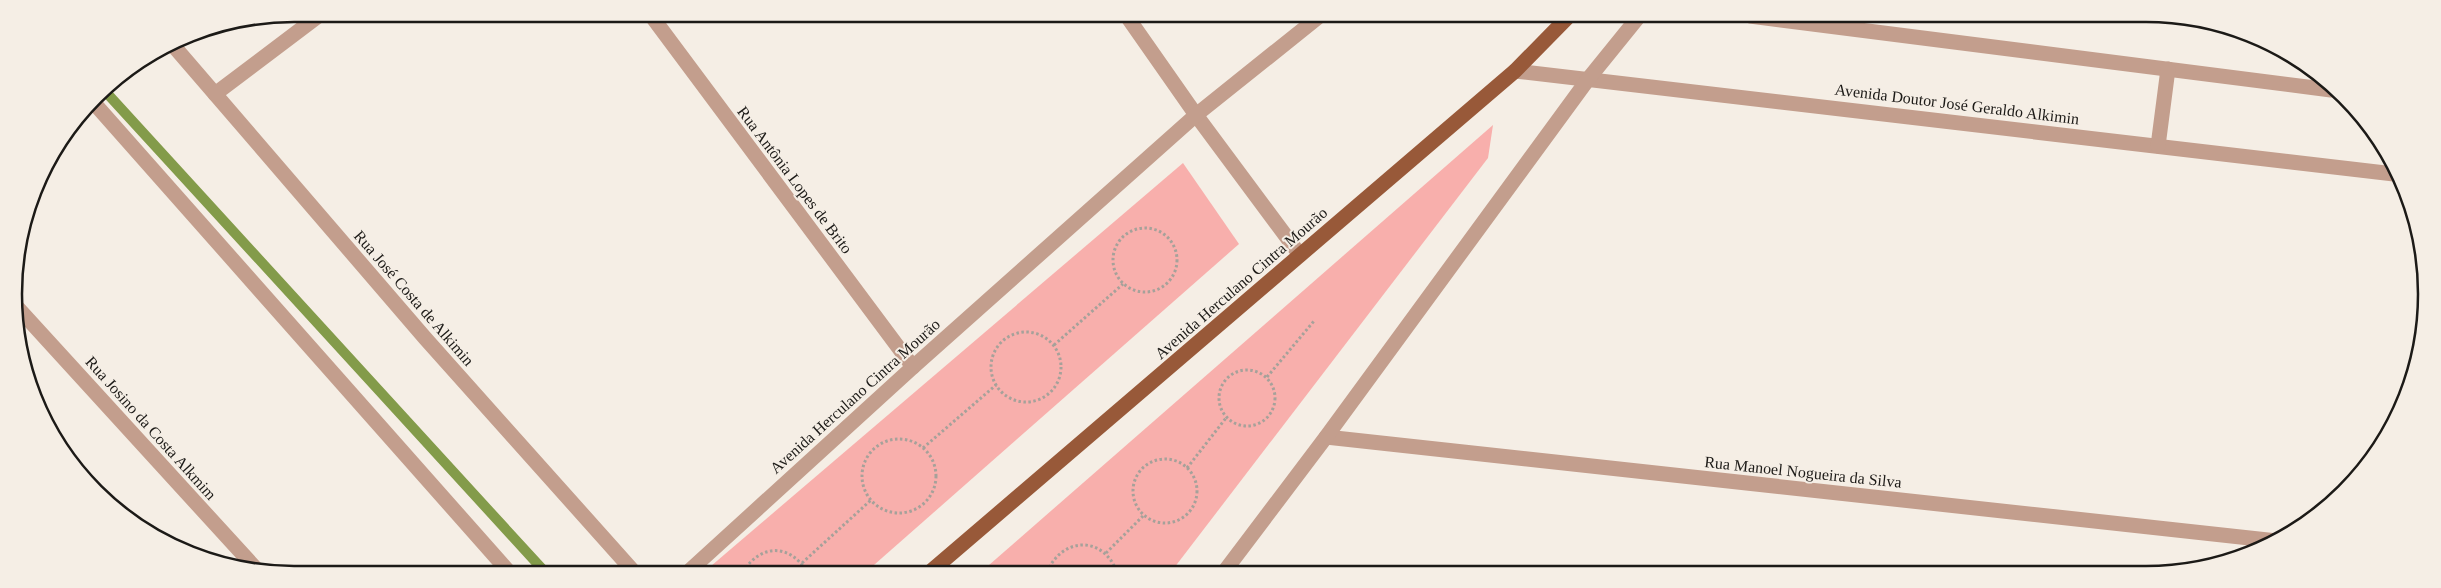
<svg xmlns="http://www.w3.org/2000/svg" width="2441" height="588" viewBox="0 0 2441 588" font-family="Georgia,serif">
  <rect width="100%" height="100%" fill="#f5eee5"/>
  <g fill="#f8afac">
    <polygon points="1493,125 1488,158 1171,572 981,572"/>
    <polygon points="1183,163 1239,244 866,572 704,572"/>
  </g>
  <g fill="none" stroke-linecap="round" stroke-linejoin="round">
    <polyline stroke="#839b4a" stroke-width="10" points="104,90 545,572"/>
    <g stroke="#a6a19a" stroke-width="3" stroke-dasharray="2.5 2.5" stroke-linecap="butt">
      <circle cx="1145" cy="260" r="32"/>
      <circle cx="1026" cy="367" r="35"/>
      <polyline points="1054,345 1123,284"/>
      <circle cx="1247" cy="398" r="28"/>
      <polyline points="1267,377 1314,321"/>
      <circle cx="899" cy="476" r="37"/>
      <polyline points="923,448 996,385"/>
      <circle cx="1165" cy="491" r="32"/>
      <polyline points="1187,468 1226,418"/>
      <polyline points="1106,553 1143,516"/>
      <polyline points="802,563 871,500"/>
      <path d="M743,572C760,544 790,543 807,572"/>
      <path d="M1047,572C1062,537 1103,535 1117,572"/>
    </g>
    <g stroke="#c39e8d" stroke-width="15">
      <polyline points="650,14 913,367"/>
      <polyline points="1126,15 1196,115 1300,255"/>
      <polyline points="1750,16 2331,90"/>
      <polyline points="172,44 425,338 634,572"/>
      <polyline points="1515,71 2394,174"/>
      <polyline points="215,94 321,14"/>
      <polyline points="94,103 509,572"/>
      <polyline points="2158,146 2168,69"/>
      <polyline points="17,307 259,572"/>
      <polyline points="1326,437 2277,541"/>
      <polyline points="688,572 913,367 1196,115 1321,15"/>
      <polyline points="1224,572 1326,437 1589,78 1640,15"/>
    </g>
    <polyline stroke="#985939" stroke-width="15" points="930,572 1515,71 1570,15"/>
  </g>
  <g text-anchor="middle" dominant-baseline="central" stroke-width="4" stroke-linejoin="round" paint-order="stroke">
    <g font-size="16" fill="#1c1a17" stroke="#f5eee5">
      <text transform="translate(1957 104) rotate(7)">Avenida Doutor José Geraldo Alkimin</text>
      <text transform="translate(795 180) rotate(53)">Rua Antônia Lopes de Brito</text>
      <text transform="translate(1241 283) rotate(-41)">Avenida Herculano Cintra Mourão</text>
      <text transform="translate(414 298) rotate(49)">Rua José Costa de Alkimin</text>
      <text transform="translate(855 396) rotate(-42)">Avenida Herculano Cintra Mourão</text>
      <text transform="translate(151 428) rotate(48)">Rua Josino da Costa Alkmim</text>
      <text transform="translate(1803 472) rotate(6)">Rua Manoel Nogueira da Silva</text>
    </g>
  </g>
  <path d="M0 0H2441V588H0ZM294 22H2146A272 272 0 0 1 2418 294V294A272 272 0 0 1 2146 566H294A272 272 0 0 1 22 294V294A272 272 0 0 1 294 22Z" fill="#f5eee5" fill-rule="evenodd"/>
  <path fill="none" stroke="#1c1a17" stroke-width="2.5" d="M294 22H2146A272 272 0 0 1 2418 294V294A272 272 0 0 1 2146 566H294A272 272 0 0 1 22 294V294A272 272 0 0 1 294 22Z"/>
</svg>
